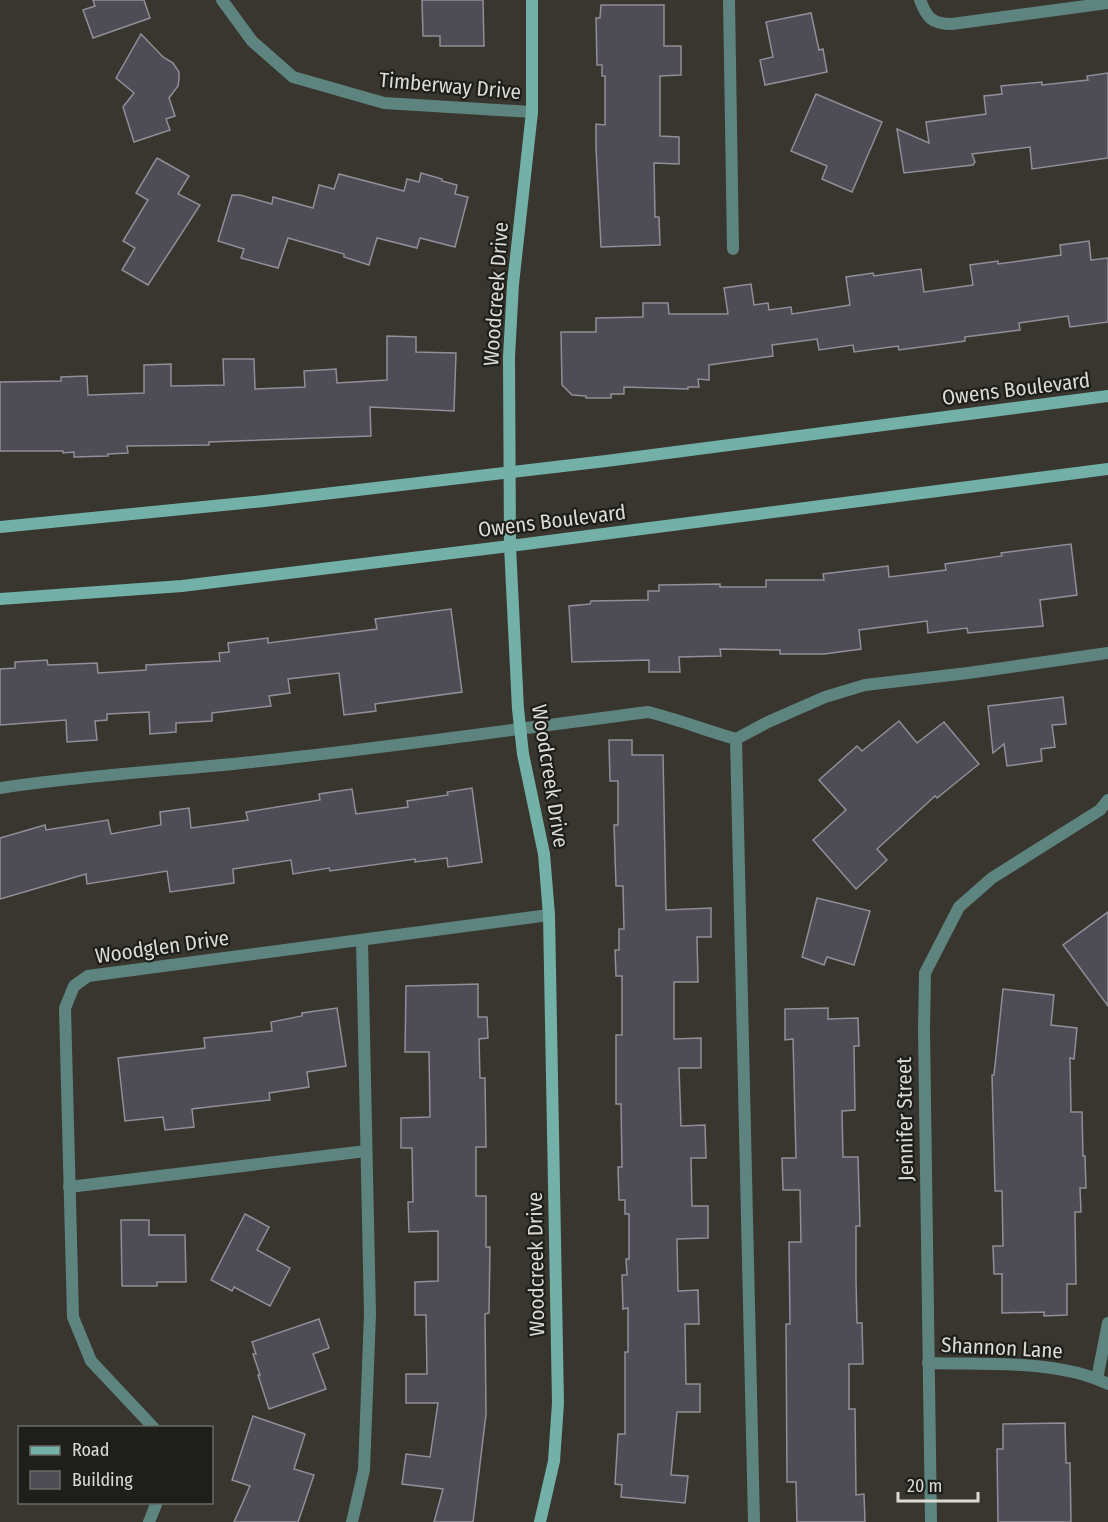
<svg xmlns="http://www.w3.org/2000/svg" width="1108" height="1522" viewBox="0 0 1108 1522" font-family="'Fira Sans Condensed',sans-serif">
  <rect width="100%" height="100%" fill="#38362e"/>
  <g fill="#4e4c55" stroke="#908e98" stroke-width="1.5">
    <polygon points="93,0 144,0 150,18 93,38 83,10 95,6"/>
    <polygon points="422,0 483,0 484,46 440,46 440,36 423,36"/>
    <polygon points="601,5 664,5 664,46 681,46 681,75 660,76 660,136 679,137 679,164 654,163 655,217 659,217 660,245 601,247 596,148 596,124 605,125 605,76 602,76 602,65 597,65 596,18 600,18"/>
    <polygon points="811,13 819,50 823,49 827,72 765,85 760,60 773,57 766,22"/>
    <polygon points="141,34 163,57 173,63 179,72 179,79 178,86 169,98 175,116 166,119 170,130 134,142 123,107 134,93 116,78"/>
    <polygon points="1108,73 1108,158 1032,169 1030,147 972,154 975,162 973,165 904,173 897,129 929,143 926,122 986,114 984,96 1002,94 1001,86 1042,82 1042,85 1088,80 1087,76"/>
    <polygon points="816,94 882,122 852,192 822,179 827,166 791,151"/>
    <polygon points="157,158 189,176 178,194 200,205 148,285 122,270 135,248 123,241 148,200 136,193"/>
    <polygon points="421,173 442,179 442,181 457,185 455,194 468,197 455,247 420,238 417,248 377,238 369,265 344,257 344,254 288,238 278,268 241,258 244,249 218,241 232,195 240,195 272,204 273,197 313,208 319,185 334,189 339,174 404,191 407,179 419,182"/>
    <polygon points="1089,241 1091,260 1108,258 1108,322 1070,327 1068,316 1019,323 1020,330 965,337 965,341 899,350 898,346 854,352 853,345 819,350 817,339 772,345 773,356 709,365 709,380 698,379 699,387 688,387 688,389 624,387 624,394 611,394 611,398 586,398 586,396 572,395 562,385 561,332 596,332 596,318 643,317 643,303 668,303 669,314 728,314 724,288 751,284 754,305 768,303 769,310 791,307 792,314 850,305 846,277 873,273 874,276 921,269 924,292 973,285 970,265 998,261 998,264 1061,255 1060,245"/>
    <polygon points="387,336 416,337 416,352 456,353 454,411 370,407 371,436 209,442 209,445 127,446 128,453 108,454 108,456 74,457 74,452 63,453 63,451 0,451 0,382 61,381 61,377 87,376 88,395 144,393 144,365 171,364 171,386 224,385 223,359 254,359 255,389 305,387 304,371 336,369 337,383 387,380"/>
    <polygon points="1071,544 1077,595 1040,600 1043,626 968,633 967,628 928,633 927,621 859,630 861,649 824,654 780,654 780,650 720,649 721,656 679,657 680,672 649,672 649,660 572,662 569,606 590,604 591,601 648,600 648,591 659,591 659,585 720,584 720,587 766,587 766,580 824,580 823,574 888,566 889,577 946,570 945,564 1002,556 1001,553"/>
    <polygon points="451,609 462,692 375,704 376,711 344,715 339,673 288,679 290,693 269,696 271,706 212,713 212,721 176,723 176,732 150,734 149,712 107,714 107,720 95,721 97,740 67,742 66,720 0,725 0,669 15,668 15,662 47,660 48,665 97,663 98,673 146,670 146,665 220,661 219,653 229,652 228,643 268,638 268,643 377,629 375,619"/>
    <polygon points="1063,697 1066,724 1052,725 1055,747 1041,749 1042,761 1007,766 1004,744 993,753 988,706"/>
    <polygon points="899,721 917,743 944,722 979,764 937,798 935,796 877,849 887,860 856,889 813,840 846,810 819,780 857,746 862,751"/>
    <polygon points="609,740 632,740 632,755 663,755 666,910 711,908 711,937 697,937 698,982 674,982 674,1039 701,1038 701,1068 679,1068 681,1126 705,1125 706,1158 691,1158 692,1206 708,1206 708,1238 677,1239 678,1291 698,1290 699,1324 685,1324 686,1384 700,1384 700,1412 677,1412 671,1475 688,1476 685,1503 621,1497 622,1485 615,1484 618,1434 625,1434 625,1352 628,1352 628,1308 623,1309 622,1275 627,1275 626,1259 629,1259 629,1214 625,1214 625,1200 619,1200 618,1167 622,1167 621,1104 616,1104 616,1035 622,1035 622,976 616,976 615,950 619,950 619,929 624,929 623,886 616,886 614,825 618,825 618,781 610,781"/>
    <polygon points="472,788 482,862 448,867 447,858 415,862 415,859 330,871 329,868 293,874 291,860 233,869 234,883 170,892 167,871 87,884 86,874 0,899 0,838 45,825 46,830 108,820 111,834 161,825 160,812 189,808 191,828 248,820 246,812 320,800 319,794 352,789 356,814 408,807 407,801 448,795 447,792"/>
    <polygon points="817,898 870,911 854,965 827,957 824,965 802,957"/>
    <polygon points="1108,912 1108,1006 1063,945"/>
    <polygon points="478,984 478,1017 487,1017 488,1038 479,1039 480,1078 485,1078 486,1147 476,1147 476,1196 486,1196 486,1247 490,1247 489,1313 485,1314 486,1414 473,1522 434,1522 443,1489 402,1484 406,1454 430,1457 438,1403 406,1403 406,1374 427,1374 426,1315 415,1315 415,1282 438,1281 438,1231 409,1232 408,1202 413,1202 412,1148 401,1148 401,1118 430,1117 429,1052 405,1052 406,986"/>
    <polygon points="1003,989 1054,995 1051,1025 1077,1028 1074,1059 1070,1058 1071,1112 1082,1112 1083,1156 1085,1156 1086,1188 1080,1188 1081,1212 1075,1212 1076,1284 1067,1284 1067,1315 1044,1316 1044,1312 1002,1313 1002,1274 994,1274 993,1246 1003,1246 1002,1191 995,1191 992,1075 994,1075"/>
    <polygon points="337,1008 346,1066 307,1072 309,1087 269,1093 270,1100 192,1109 194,1127 165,1130 163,1117 125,1121 118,1058 205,1048 204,1038 272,1031 271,1022 302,1016 302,1013"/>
    <polygon points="828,1008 828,1019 858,1018 859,1046 854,1046 855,1110 842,1111 843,1157 858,1157 860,1226 856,1226 856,1281 857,1323 862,1323 863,1364 849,1364 849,1409 855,1409 856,1495 864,1494 865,1522 797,1522 796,1482 787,1482 786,1324 790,1324 789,1242 801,1242 800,1190 783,1190 782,1158 796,1158 793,1039 785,1040 785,1009"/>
    <polygon points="245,1214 269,1227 257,1250 290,1268 270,1306 234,1287 232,1291 211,1280"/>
    <polygon points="121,1220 149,1220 149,1235 185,1235 186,1282 157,1282 157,1286 122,1286"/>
    <polygon points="319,1319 329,1348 313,1354 326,1389 269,1409 258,1375 260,1375 253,1354 256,1354 252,1342"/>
    <polygon points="253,1416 305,1434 294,1469 314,1475 298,1522 234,1522 250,1486 232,1480"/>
    <polygon points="1065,1423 1066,1463 1070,1463 1071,1522 998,1522 997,1449 1003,1449 1003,1424"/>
  </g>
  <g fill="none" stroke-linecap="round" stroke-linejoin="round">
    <g stroke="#5e847f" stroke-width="12">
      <polyline points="729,0 733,249"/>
      <polyline points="736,739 754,1522"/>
      <path d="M0,788C84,775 168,771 252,762C385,748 516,729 648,712C678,719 706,731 736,739L768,722L825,697L865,685L968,673L1108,653"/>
      <polyline points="69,1187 366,1151"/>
      <polyline points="1097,1379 1108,1323"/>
      <polyline points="352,1522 364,1470 370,1314 362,940"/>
    </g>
    <g stroke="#5e847f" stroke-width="12">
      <polyline points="222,0 252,41 293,77 384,103 532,112"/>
      <path d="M920,0C927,18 932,24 952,24L1108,3"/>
      <path d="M928,1363C984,1365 1058,1359 1108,1384"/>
      <polyline points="154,1428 91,1361 73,1317 65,1008 74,986 88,976 549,915"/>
      <polyline points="149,1522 157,1502"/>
      <polyline points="931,1522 924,1030 925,973 959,907 992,878 1100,810 1108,800"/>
    </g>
    <g stroke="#72b0a8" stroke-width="12">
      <polyline points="532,0 532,112 513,284 509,357 510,546 518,709 523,754 544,854 549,915 558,1403 554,1461 540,1522"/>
      <polyline points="0,527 264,501 606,461 1108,396"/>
      <polyline points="0,599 182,586 510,546 1108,469"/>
    </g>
  </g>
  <g text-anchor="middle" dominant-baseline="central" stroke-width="4.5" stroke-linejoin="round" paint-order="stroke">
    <g font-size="21" fill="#dcdbd6" stroke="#1e1e1a">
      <text transform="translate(450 86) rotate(5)">Timberway Drive</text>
      <text transform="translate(496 294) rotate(-86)">Woodcreek Drive</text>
      <text transform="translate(1016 389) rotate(-7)">Owens Boulevard</text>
      <text transform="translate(552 521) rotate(-7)">Owens Boulevard</text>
      <text transform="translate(550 776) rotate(81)">Woodcreek Drive</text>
      <text transform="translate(162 947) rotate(-8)">Woodglen Drive</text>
      <text transform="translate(905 1119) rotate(-91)">Jennifer Street</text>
      <text transform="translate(536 1264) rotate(-91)">Woodcreek Drive</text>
      <text transform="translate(1002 1348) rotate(3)">Shannon Lane</text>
    </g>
  </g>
  <rect x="18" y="1426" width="195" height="78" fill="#1e1e1a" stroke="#6a6a65" stroke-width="1.5"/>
  <rect x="30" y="1446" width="30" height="9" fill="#72b0a8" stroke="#6a6a65" stroke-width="1.5"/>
  <text x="72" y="1456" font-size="18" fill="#dcdbd6">Road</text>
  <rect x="30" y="1471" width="30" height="18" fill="#4e4c55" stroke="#6a6a65" stroke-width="1.5"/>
  <text x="72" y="1486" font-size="18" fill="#dcdbd6">Building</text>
  <path d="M898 1492v9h80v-9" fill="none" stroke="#dcdbd6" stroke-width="3"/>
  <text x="907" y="1492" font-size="18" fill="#dcdbd6" stroke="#1e1e1a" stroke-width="4.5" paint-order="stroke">20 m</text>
</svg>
